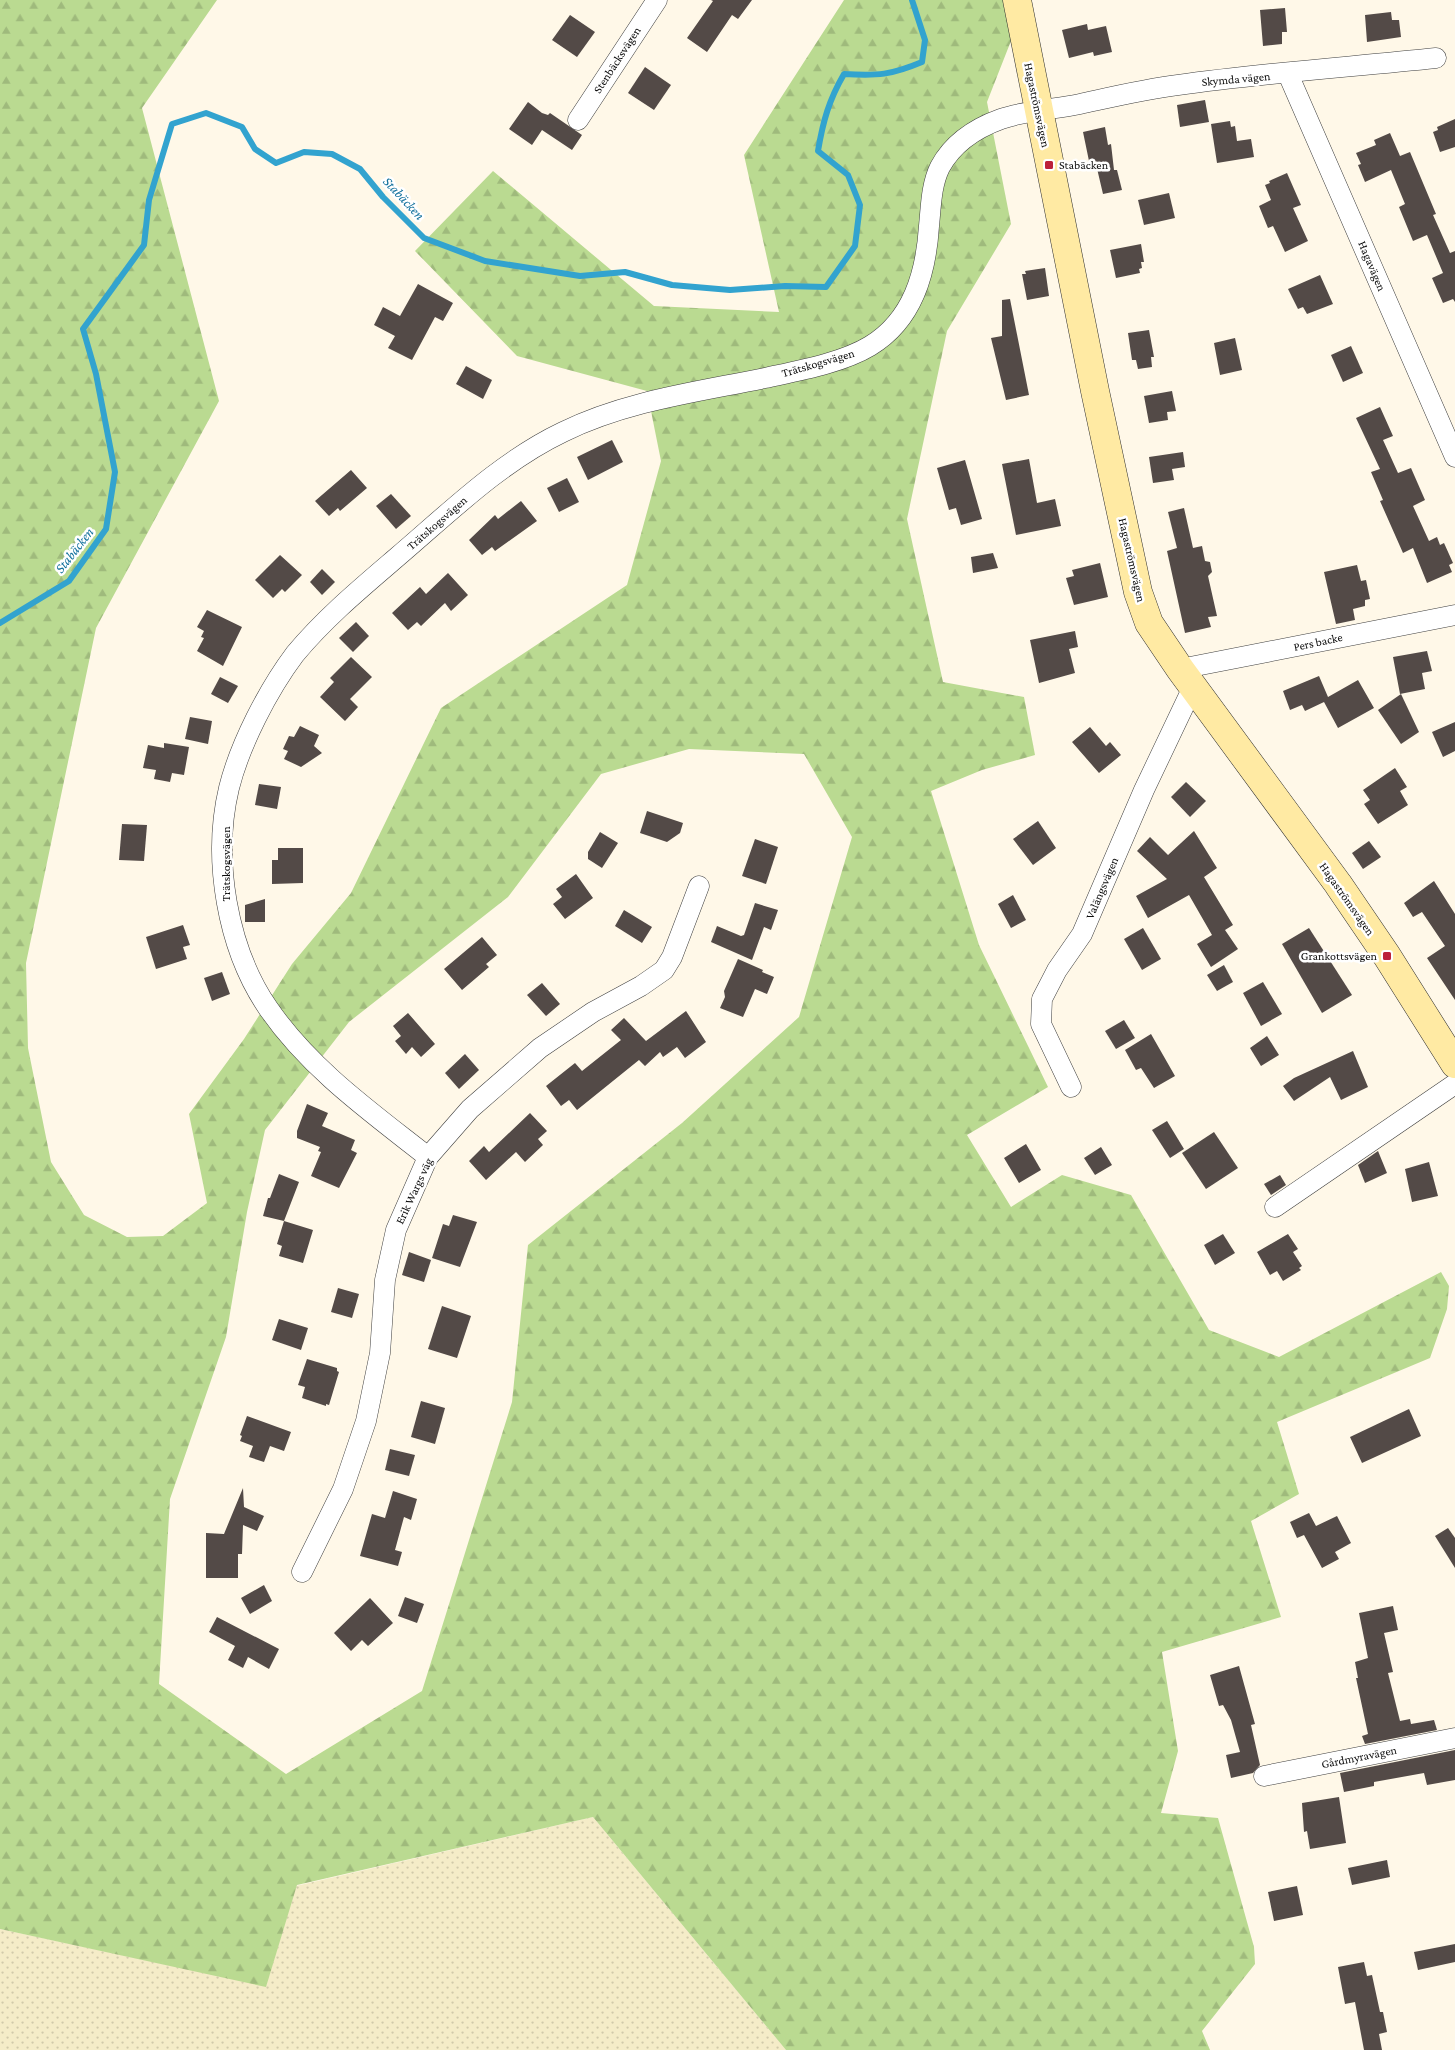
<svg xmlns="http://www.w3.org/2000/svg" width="1455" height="2050" viewBox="0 0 1455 2050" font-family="'Crimson Pro',serif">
  <defs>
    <pattern id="farmland-dots" width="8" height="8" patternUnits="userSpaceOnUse" patternTransform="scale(1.25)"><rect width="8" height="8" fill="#f5ecc8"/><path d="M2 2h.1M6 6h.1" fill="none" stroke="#d1c9aa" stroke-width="1.8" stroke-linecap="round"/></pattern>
    <pattern id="forest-firs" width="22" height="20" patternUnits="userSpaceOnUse" patternTransform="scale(1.25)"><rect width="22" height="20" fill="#bada91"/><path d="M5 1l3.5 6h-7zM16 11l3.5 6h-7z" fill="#9fba7c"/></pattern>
  </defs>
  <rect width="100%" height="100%" fill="#fff8e8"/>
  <polygon fill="url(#farmland-dots)" points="593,1817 786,2050 0,2050 0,1929 266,1986 296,1886"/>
  <path fill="url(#forest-firs)" fill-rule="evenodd" d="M0,0H217L142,108L219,401L96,628L26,963L28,1048L51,1162L84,1215L127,1237L163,1236L207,1203L189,1114L244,1039L292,964L351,893L441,708L627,585L661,461L647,391L517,356L415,251L493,171L654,306L779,312L744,155L844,0H1027L987,102L1011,224L947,331L907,519L943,682L1024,697L1035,755L982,770L931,791L979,945L1048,1087L967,1135L1011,1207L1062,1175L1131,1195L1209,1330L1279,1357L1441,1272L1449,1286L1447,1309L1430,1358L1277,1422L1299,1494L1251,1521L1281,1617L1162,1652L1178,1751L1161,1813L1218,1818L1254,1947L1255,1964L1202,2031L1210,2050H786L593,1817L297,1885L266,1987L0,1929ZM689,749L804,754L852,837L799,1017L682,1123L528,1245L512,1402L422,1691L286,1774L159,1684L170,1499L226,1337L247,1212L265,1130L349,1022L508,897L601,774Z"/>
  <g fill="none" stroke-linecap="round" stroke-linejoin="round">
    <path stroke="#32a3cf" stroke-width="6" d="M0,623L69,581L106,529L115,472L96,374L83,329L144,245L149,200L172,124L206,113L242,127L255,149L276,163L304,152L332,154L360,169L383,197L424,238L485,261L580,276L625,272L672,285L730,290L785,286L826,287L855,246L860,205L848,175L818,151C823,121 829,100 844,74C878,76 891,75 922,62L925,40L912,0"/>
  </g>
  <g fill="#534a47">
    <polygon points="711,0 752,0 738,19 732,15 707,52 687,38 713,1"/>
    <polygon points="1285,8 1287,32 1282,32 1282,44 1263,46 1260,10"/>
    <polygon points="1391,12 1392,20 1399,20 1401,37 1367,42 1365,15"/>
    <polygon points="570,15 595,32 577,57 552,40"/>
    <polygon points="1087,24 1088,30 1106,26 1112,52 1094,56 1093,52 1069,58 1062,30"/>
    <polygon points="645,67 671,85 654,110 628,93"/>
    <polygon points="1205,100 1209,122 1180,127 1177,105"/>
    <polygon points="528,102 542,113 548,115 550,113 582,135 572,150 542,130 532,145 509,129"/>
    <polygon points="1455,119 1455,147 1440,152 1433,132 1438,130 1437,127"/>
    <polygon points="1230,121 1231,127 1235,126 1237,141 1251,139 1254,157 1217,163 1211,124"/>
    <polygon points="1105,127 1108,145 1111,144 1114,170 1117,170 1122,190 1103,194 1095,160 1089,161 1083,132"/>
    <polygon points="1390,133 1400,156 1410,152 1436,214 1433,215 1450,253 1455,251 1455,302 1453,299 1443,303 1432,278 1443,273 1427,235 1413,241 1399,207 1405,204 1391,170 1365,182 1358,165 1361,164 1356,153 1376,145 1374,140"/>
    <polygon points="1287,173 1301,205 1293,208 1308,241 1285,252 1273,226 1268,228 1259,206 1271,200 1265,185 1270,183 1269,181"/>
    <polygon points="1169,193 1175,218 1144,225 1138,200"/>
    <polygon points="1141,244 1144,262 1141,262 1142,268 1139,269 1140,273 1116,278 1110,250"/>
    <polygon points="1045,268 1049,296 1027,300 1022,274 1026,274 1025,271"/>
    <polygon points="1320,275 1333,304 1307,314 1303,307 1298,309 1288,289"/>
    <polygon points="418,284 453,303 443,321 435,317 412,360 388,348 395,336 374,325 383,307 400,316"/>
    <polygon points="1010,299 1029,395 1006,400 991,338 1002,336 1002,300"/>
    <polygon points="1149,330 1154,357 1151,357 1152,367 1138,369 1136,360 1132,360 1128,333"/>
    <polygon points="1235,338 1242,370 1220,375 1214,343"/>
    <polygon points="1351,346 1363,373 1343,382 1331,355"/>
    <polygon points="466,366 492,380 483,399 456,384"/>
    <polygon points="1172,391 1176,411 1167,412 1168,420 1149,423 1144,396"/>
    <polygon points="1380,407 1393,436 1383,440 1398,473 1411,468 1425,500 1413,506 1429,541 1437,537 1440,545 1444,543 1453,563 1449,565 1452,572 1427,583 1413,548 1403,553 1380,501 1383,500 1371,472 1380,469 1356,418"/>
    <polygon points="612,440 623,462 588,480 577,457"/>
    <polygon points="1183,452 1185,467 1172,469 1174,480 1153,483 1149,457"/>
    <polygon points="1029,459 1037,503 1055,499 1061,526 1016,535 1002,464"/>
    <polygon points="965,460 982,519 961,525 956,508 949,510 937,468"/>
    <polygon points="351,470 367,488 340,511 338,508 329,516 315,501"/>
    <polygon points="567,478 579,502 559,512 547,488"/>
    <polygon points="391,494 411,516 396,529 376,506"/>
    <polygon points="521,501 537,521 495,551 492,547 482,555 469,540 495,515 498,519"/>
    <polygon points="1184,508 1193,548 1202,546 1205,561 1210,562 1212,572 1208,576 1217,616 1208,617 1211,627 1185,633 1167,551 1177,548 1168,512"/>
    <polygon points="993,553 998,568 973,573 971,557"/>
    <polygon points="280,555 302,575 285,592 282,589 273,598 255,580"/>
    <polygon points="1100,563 1108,597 1074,605 1066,578 1074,576 1072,570"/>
    <polygon points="1357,565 1361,581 1366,580 1370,599 1365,600 1365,606 1353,609 1355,620 1336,624 1324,572"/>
    <polygon points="322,569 335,582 322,595 310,582"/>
    <polygon points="448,573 468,595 451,611 445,603 421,626 417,622 408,630 392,613 420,587 426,594"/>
    <polygon points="207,610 242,627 223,666 197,651 204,638 201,637 204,631 197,627"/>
    <polygon points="356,622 369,636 353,652 339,638"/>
    <polygon points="1075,631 1078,647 1069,649 1075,673 1039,683 1030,640"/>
    <polygon points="1427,651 1432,671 1422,673 1425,689 1400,694 1393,657"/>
    <polygon points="351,657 372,677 350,699 358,707 345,721 320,697 334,682 330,678"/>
    <polygon points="1319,676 1328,697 1358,680 1374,708 1338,728 1324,702 1305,711 1302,705 1290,710 1283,691"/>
    <polygon points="220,677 238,686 228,703 211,694"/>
    <polygon points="1401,694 1419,732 1401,744 1378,710"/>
    <polygon points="190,717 212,721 208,744 185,739"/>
    <polygon points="1455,722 1455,751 1443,757 1432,732"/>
    <polygon points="300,726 319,735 314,746 322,753 301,767 284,759 288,751 283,749 289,736 294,737"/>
    <polygon points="1090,727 1106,746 1110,742 1121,755 1099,773 1072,742"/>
    <polygon points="164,743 189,747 184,775 172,773 170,782 154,779 156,770 143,768 148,745 164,748"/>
    <polygon points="1395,768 1407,787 1400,791 1408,805 1378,824 1364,804 1370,800 1363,790"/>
    <polygon points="1186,782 1206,801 1190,817 1171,797"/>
    <polygon points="259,784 281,787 277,809 255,805"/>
    <polygon points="647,811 683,823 680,833 667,842 640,833"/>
    <polygon points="1038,821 1056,848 1033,865 1013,839"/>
    <polygon points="122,824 147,825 144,861 119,860"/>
    <polygon points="1194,831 1217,868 1204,877 1233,925 1225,930 1238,949 1211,967 1197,944 1212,935 1189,895 1148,918 1136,896 1167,879 1137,851 1150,837 1168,855"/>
    <polygon points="600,832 618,843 602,868 588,859 588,852"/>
    <polygon points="755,839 778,847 766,884 742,876"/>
    <polygon points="1369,841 1381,857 1363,869 1352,853"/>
    <polygon points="278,848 303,848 303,883 272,884 272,860 278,860"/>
    <polygon points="576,874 593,898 565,919 553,904 562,897 556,889"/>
    <polygon points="1434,881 1455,914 1455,1000 1427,958 1445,946 1422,912 1413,917 1404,903"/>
    <polygon points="1013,895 1026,920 1011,928 998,904"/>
    <polygon points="265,899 265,922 245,922 245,905"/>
    <polygon points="755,903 778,910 771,930 764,927 752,960 711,942 717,926 741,936 744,935"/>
    <polygon points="624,910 652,927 642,943 615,926"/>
    <polygon points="183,925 190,945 183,947 187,959 156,969 146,937"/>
    <polygon points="1143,928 1161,959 1142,970 1124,939"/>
    <polygon points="1309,928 1352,995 1322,1013 1282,944"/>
    <polygon points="482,937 497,955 486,964 489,967 462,990 444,969"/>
    <polygon points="738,959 763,970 762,972 774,977 767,994 755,989 743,1017 720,1008 725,997 724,991"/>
    <polygon points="1224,965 1233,982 1217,991 1207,975"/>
    <polygon points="222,972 230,994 212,1001 204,978"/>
    <polygon points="1263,982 1282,1014 1261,1026 1243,993"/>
    <polygon points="542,983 560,1004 546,1016 527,995"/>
    <polygon points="686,1011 706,1042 685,1058 677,1047 663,1057 660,1052 645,1066 639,1060 577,1110 569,1100 561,1106 546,1086 575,1063 582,1071 621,1040 611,1030 624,1018 646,1041"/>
    <polygon points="408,1013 435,1044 421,1057 412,1047 406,1054 395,1041 401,1036 393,1026"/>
    <polygon points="1124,1020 1135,1038 1116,1049 1105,1031"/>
    <polygon points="1151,1034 1175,1076 1154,1088 1141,1068 1136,1070 1125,1050"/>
    <polygon points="1267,1036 1279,1055 1261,1066 1250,1048"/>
    <polygon points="1353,1051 1368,1087 1341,1100 1330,1077 1294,1101 1283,1086 1294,1078"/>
    <polygon points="465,1054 479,1070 459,1089 445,1073"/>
    <polygon points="307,1104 328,1113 322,1126 355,1140 351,1150 357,1153 339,1188 311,1176 321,1152 318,1151 320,1147 297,1138 297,1131"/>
    <polygon points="530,1113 547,1131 538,1139 543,1145 525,1162 516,1152 486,1180 469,1161 484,1146 489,1152"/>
    <polygon points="1167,1121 1184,1149 1170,1158 1152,1130"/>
    <polygon points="1214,1132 1238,1168 1206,1189 1182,1153"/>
    <polygon points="1026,1144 1041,1170 1019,1183 1004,1158"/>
    <polygon points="1101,1147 1112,1165 1095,1175 1084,1158"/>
    <polygon points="1378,1151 1387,1173 1365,1183 1358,1165"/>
    <polygon points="1429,1162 1438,1196 1412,1202 1405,1169"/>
    <polygon points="279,1174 299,1182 284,1221 263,1216 268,1198 270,1198"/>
    <polygon points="1280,1175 1286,1185 1271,1195 1264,1184"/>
    <polygon points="453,1215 477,1222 460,1267 432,1258 443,1224 449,1226"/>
    <polygon points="284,1221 313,1230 303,1263 279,1256 282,1246 277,1244"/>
    <polygon points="1223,1234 1235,1253 1215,1265 1204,1245"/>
    <polygon points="1288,1234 1298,1249 1293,1252 1302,1266 1299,1268 1301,1270 1283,1281 1277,1271 1270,1275 1257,1252"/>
    <polygon points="409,1252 431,1260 424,1282 402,1275"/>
    <polygon points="338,1288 359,1294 352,1318 331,1312"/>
    <polygon points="442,1306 471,1316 457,1358 428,1349"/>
    <polygon points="279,1319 308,1328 301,1350 272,1340"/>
    <polygon points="307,1359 337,1368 337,1371 339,1372 329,1405 326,1404 326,1406 302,1398 305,1387 298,1385"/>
    <polygon points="421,1401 445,1408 435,1444 411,1437"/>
    <polygon points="1409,1409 1421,1436 1362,1463 1350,1437"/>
    <polygon points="247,1416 291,1432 284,1451 270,1446 264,1462 249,1457 253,1446 240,1441 242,1436 240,1435"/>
    <polygon points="390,1449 415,1455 409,1476 385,1470"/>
    <polygon points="243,1488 244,1507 264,1516 257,1531 243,1525 242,1554 238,1554 238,1578 206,1578 206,1533 224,1534"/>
    <polygon points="393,1491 417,1499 411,1520 404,1517 395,1550 402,1552 398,1566 360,1556 372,1514 385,1518"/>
    <polygon points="1309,1513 1316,1526 1337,1516 1351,1543 1335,1552 1339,1559 1322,1568 1304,1535 1297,1538 1290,1522"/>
    <polygon points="1448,1528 1455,1538 1455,1568 1435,1536"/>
    <polygon points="264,1585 272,1601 250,1614 241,1598"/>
    <polygon points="405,1597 424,1604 417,1623 398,1616"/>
    <polygon points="370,1598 393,1623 368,1646 362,1640 351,1651 334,1633"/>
    <polygon points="1393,1606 1398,1630 1384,1633 1393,1672 1388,1673 1400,1721 1410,1719 1411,1724 1434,1720 1437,1730 1365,1744 1362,1736 1368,1734 1356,1678 1358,1678 1355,1662 1368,1658 1359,1613"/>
    <polygon points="217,1617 279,1649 269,1669 248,1657 243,1668 228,1660 235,1646 209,1632"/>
    <polygon points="1239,1666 1255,1724 1251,1725 1260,1765 1253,1773 1231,1778 1226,1755 1240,1752 1231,1720 1223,1705 1219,1706 1210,1675"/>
    <polygon points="1455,1750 1455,1780 1427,1785 1424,1773 1374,1782 1374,1786 1344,1792 1340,1773"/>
    <polygon points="1339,1797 1346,1843 1310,1849 1307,1831 1304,1832 1302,1803"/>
    <polygon points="1387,1860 1390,1877 1352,1885 1348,1868"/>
    <polygon points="1297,1886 1303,1915 1274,1921 1268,1892"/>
    <polygon points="1455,1944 1455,1962 1418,1970 1414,1952"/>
    <polygon points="1364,1962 1367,1976 1372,1975 1380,2012 1383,2012 1387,2032 1379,2034 1382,2050 1364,2050 1355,2002 1345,2004 1338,1967"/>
  </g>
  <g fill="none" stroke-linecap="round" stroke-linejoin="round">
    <defs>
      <g id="street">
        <polyline points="1288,74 1455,457"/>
        <polyline points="578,120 657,0"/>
        <polyline points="1180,669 1455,615"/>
        <polyline points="1071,1087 1041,1024 1042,999 1057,970 1082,934 1144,790 1193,687"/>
        <path d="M428,1157C371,1112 310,1069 268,1008C227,948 212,859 229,788C240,744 268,690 295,654C325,618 361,588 396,558C449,513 500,462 563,432C626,401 697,392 765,378C797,371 842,363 870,346C913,320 926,273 929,226C931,207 931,185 940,167C953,143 976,128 1001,119C1023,111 1056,109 1080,104C1112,97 1145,89 1178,85C1263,73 1350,67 1436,58"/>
        <polyline points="1275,1207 1455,1084"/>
        <polyline points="302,1572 343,1489 366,1421 380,1353 385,1280 396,1230 428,1157 470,1109 540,1048 593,1012 641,986 664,970 672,957 699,886"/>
        <polyline points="1264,1776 1455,1738"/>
      </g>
      <polyline id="secondary" points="1017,0 1095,391 1138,592 1149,623 1180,669 1338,884 1387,956 1455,1064"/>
    </defs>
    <use href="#street" stroke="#3e3e3e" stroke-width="21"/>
    <use href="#secondary" stroke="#2d2d2d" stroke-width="29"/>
    <use href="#street" stroke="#fff" stroke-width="20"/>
    <use href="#secondary" stroke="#ffeaa3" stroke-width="28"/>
  </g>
  <g fill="#bc213a" stroke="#fff" stroke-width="2">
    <rect x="1044" y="160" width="10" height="10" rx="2.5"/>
    <rect x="1382" y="951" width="10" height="10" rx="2.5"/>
  </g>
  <g text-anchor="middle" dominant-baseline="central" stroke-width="5" stroke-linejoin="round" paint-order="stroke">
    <g font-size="12" fill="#0b0b0b" stroke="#fff">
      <text transform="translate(617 60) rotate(-57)">Stenbäcksvägen</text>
      <text transform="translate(1236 79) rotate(-5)">Skymda vägen</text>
      <text transform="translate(1037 105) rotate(78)">Hagaströmsvägen</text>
      <text transform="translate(1372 266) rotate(67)">Hagavägen</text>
      <text transform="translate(818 363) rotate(-16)">Trätskogsvägen</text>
      <text transform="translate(437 523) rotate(-41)">Trätskogsvägen</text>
      <text transform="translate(1132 560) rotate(77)">Hagaströmsvägen</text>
      <text transform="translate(1318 642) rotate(-12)">Pers backe</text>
      <text transform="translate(226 864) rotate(-90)">Trätskogsvägen</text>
      <text transform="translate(1102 888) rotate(-67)">Valängsvägen</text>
      <text transform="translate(1347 899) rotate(55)">Hagaströmsvägen</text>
      <text transform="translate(414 1191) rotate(-65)">Erik Wargs väg</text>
      <text transform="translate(1359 1757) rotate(-11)">Gårdmyravägen</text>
    </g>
    <g font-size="12" fill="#0b0b0b" stroke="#fff" text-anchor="start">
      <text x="1059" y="165">Stabäcken</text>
      <text x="1377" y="956" text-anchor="end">Grankottsvägen</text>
    </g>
    <g font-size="14" font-style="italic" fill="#13719d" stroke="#fff">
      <text transform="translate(404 198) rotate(47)">Stabäcken</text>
      <text transform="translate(74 550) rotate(-52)">Stabäcken</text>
    </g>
  </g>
</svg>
